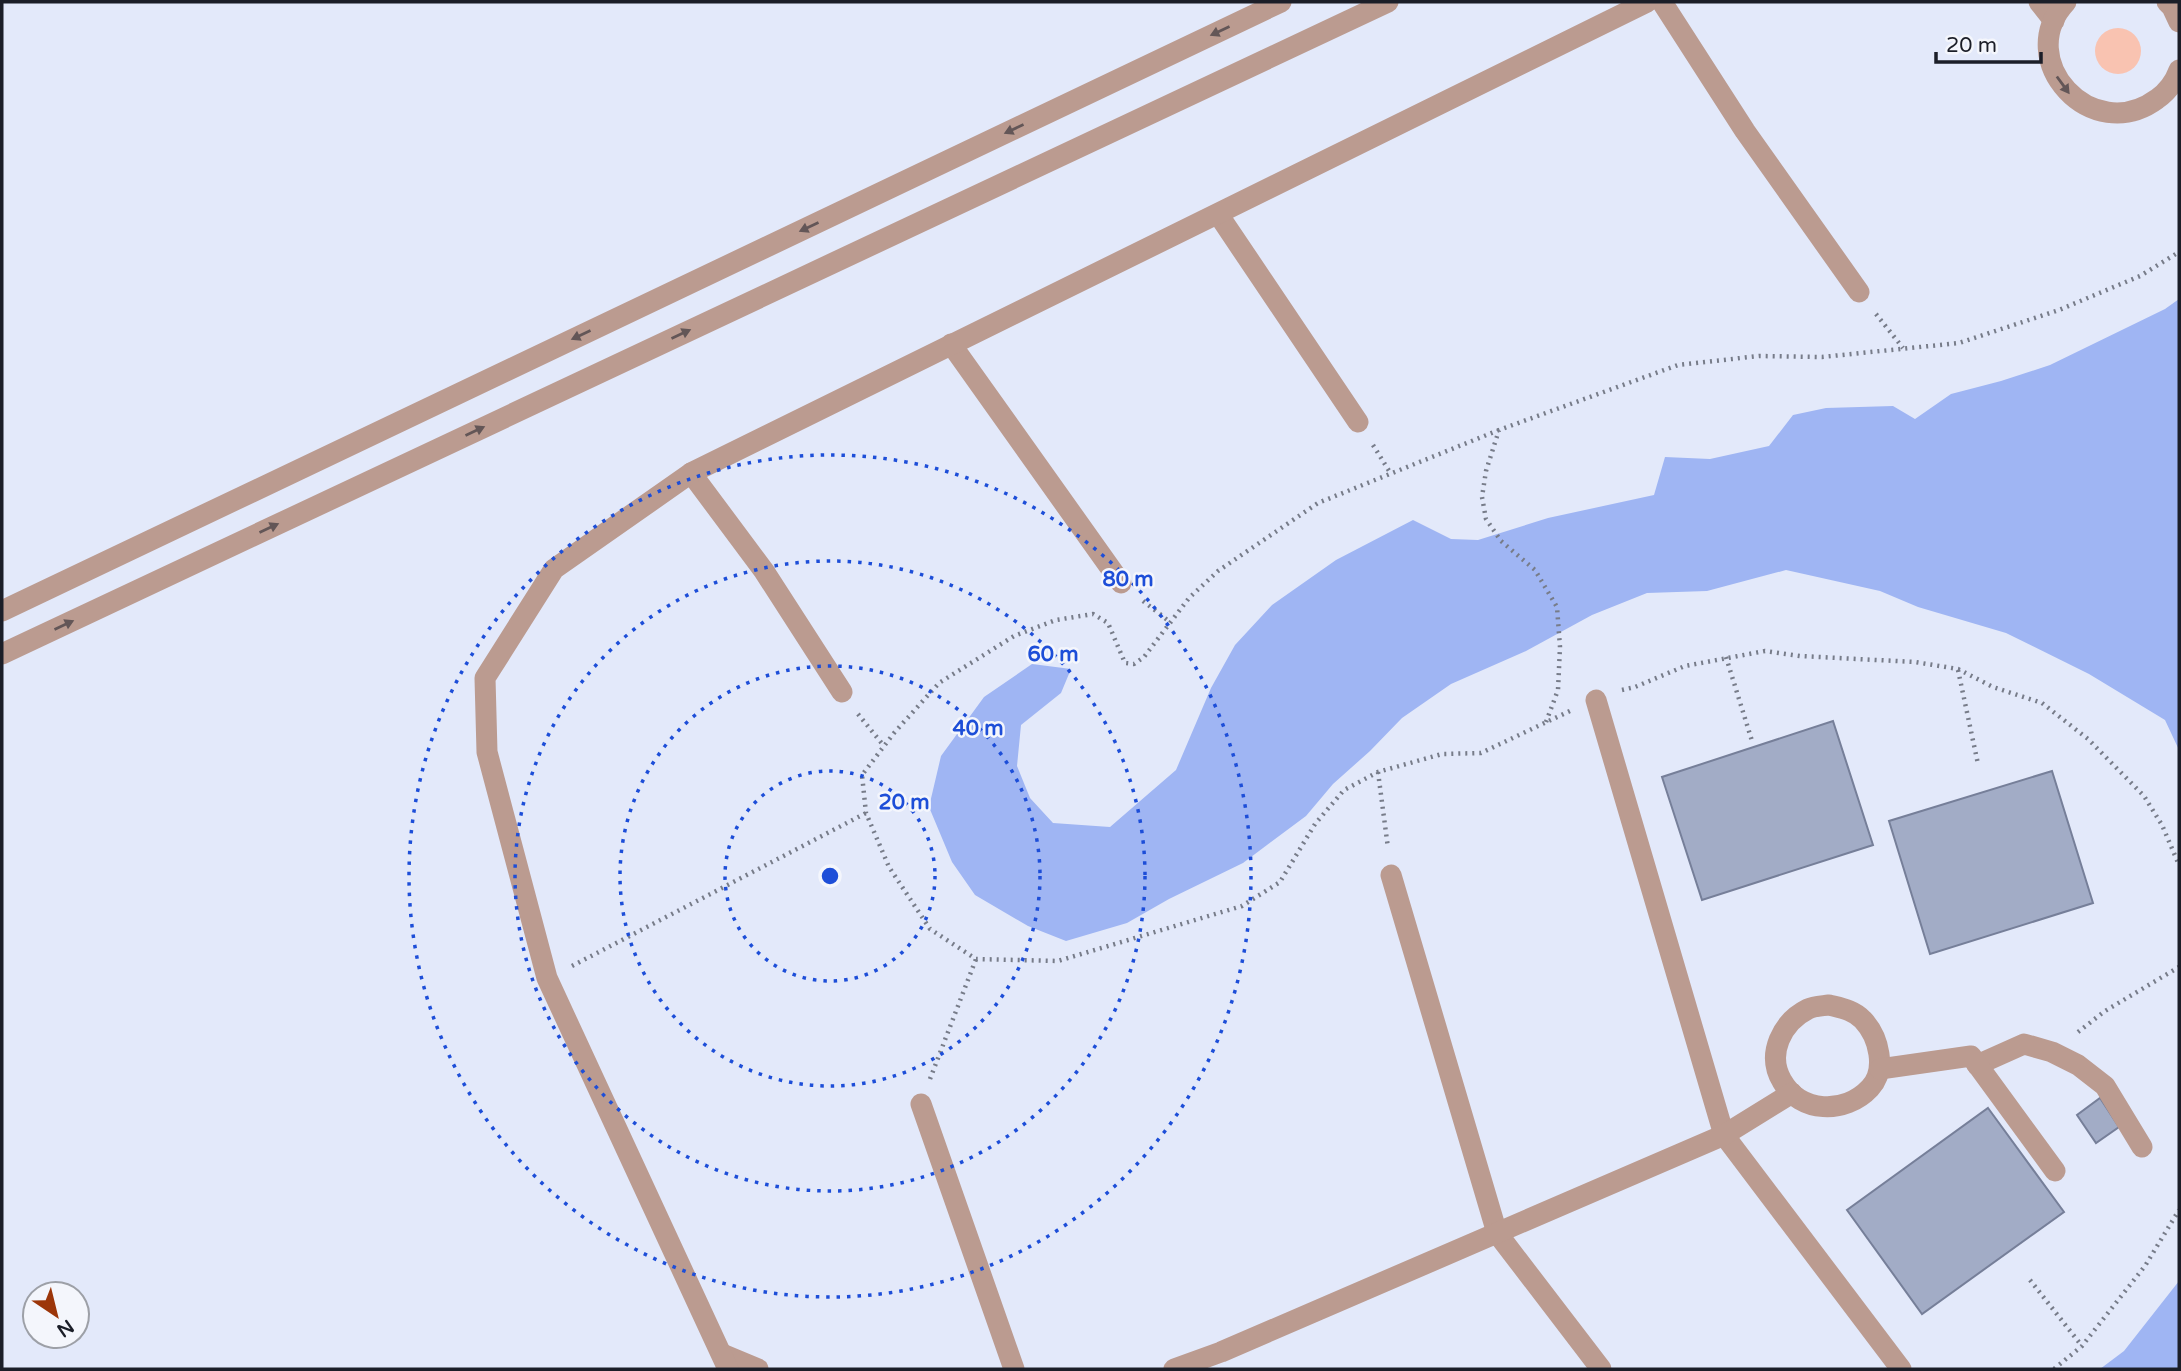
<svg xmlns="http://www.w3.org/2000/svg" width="2181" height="1371" viewBox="0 0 2181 1371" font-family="'Varela Round',sans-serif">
  <rect width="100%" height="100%" fill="#e3e9fa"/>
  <circle fill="#f9c3b1" cx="2118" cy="51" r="23"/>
  <g fill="#9fb5f3">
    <polygon points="2179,299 2179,750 2165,720 2089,674 2006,633 1918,607 1880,591 1786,570 1707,591 1647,593 1592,615 1526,651 1451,684 1402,718 1370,751 1333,784 1306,816 1243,863 1169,899 1127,923 1066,941 1028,926 975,895 952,862 929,807 941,756 984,697 1032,664 1071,669 1061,693 1021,725 1017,766 1030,798 1053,823 1110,827 1176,770 1211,688 1235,645 1272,605 1336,560 1413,520 1451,539 1478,540 1548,518 1654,495 1665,457 1710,459 1769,446 1793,415 1826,408 1893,406 1915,419 1951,394 2001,381 2050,365 2165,309"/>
    <polygon points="2179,1281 2179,1369 2100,1369 2124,1351"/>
  </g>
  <g fill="#a2acc6" stroke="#767f99" stroke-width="2">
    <polygon points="1833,721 1873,845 1702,900 1662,777"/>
    <polygon points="2052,771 2093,903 1930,954 1889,821"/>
    <polygon points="2100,1098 2119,1127 2096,1143 2077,1115"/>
    <polygon points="1988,1108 2064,1212 1922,1314 1847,1210"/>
  </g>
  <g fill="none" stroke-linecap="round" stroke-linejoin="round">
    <g stroke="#777c89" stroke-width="4.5" stroke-dasharray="2 5" stroke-linecap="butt">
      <polyline points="1876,314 1903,348"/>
      <polyline points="1499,430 1318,503 1218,571 1189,598 1144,657 1134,664 1125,663 1108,623 1093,614 1056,620 1014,636 939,683 894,733 862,775 866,813 889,867 930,929 976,959 1058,961 1242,906 1280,882 1315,824 1344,790 1378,772 1442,754 1481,753 1572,710"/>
      <polyline points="1373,445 1391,474"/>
      <polyline points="1143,601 1170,622"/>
      <polyline points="1726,657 1752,741"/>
      <polyline points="1958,670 1978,764"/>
      <polyline points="1622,690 1635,687 1685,666 1765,651 1800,656 1915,662 1958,669 1993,687 2042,703 2088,739 2144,796 2162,825 2179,865"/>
      <polyline points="858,714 884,746"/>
      <polyline points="1546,722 1558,690 1560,647 1557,607 1535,570 1501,541 1486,519 1482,497 1486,471 1499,430 1678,365 1759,356 1822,357 1959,343 2059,310 2140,276 2179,252"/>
      <polyline points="1378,772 1388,848"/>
      <polyline points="572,966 866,813"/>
      <polyline points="2078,1032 2105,1011 2179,967"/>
      <polyline points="930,1079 976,959"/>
      <polyline points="2030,1280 2082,1346"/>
      <polyline points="2054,1369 2082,1346 2145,1266 2179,1210"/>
    </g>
    <g stroke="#bb9b90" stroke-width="21">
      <polyline points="1662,2 1745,131 1859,292"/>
      <polyline points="2039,2 2054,21"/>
      <path d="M2066,2C2012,60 2092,147 2157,99C2167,92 2175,81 2179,70"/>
      <polyline points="2167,2 2172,7 2179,22"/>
      <polyline points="1218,214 1358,422"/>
      <polyline points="951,344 1121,583"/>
      <polyline points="691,473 764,571 842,692"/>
      <polyline points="2,611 1281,2"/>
      <polyline points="2,654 1388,2"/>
      <polyline points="1596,700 1724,1135 1901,1369"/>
      <polyline points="1391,875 1497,1233 1601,1369"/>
      <path d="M1829,1005C1841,1008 1854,1010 1863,1020C1879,1037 1887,1070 1870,1088C1845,1115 1800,1113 1782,1081C1766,1054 1782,1022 1808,1009C1814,1006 1822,1006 1829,1005Z"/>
      <polyline points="1977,1065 2024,1044 2052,1052 2078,1065 2105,1086 2142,1147"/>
      <polyline points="1880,1069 1971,1056 2055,1171"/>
      <polyline points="921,1104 1014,1369"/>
      <polyline points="722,1354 758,1369"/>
      <polyline points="728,1369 547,978 487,752 485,678 554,569 691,473 1647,2"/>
      <polyline points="1174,1369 1221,1352 1724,1135 1792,1093"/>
    </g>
  </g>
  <defs><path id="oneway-solid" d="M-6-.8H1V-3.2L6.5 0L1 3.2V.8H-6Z" transform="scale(1.75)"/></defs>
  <g fill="#635657">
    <use href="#oneway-solid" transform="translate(1220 31) rotate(155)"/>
    <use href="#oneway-solid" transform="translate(2063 85) rotate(54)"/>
    <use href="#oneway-solid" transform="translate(1014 129) rotate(155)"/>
    <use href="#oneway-solid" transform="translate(809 227) rotate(155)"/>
    <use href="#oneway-solid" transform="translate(681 334) rotate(-25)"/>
    <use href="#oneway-solid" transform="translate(581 335) rotate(155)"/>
    <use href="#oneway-solid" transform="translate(475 431) rotate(-25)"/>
    <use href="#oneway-solid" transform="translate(269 528) rotate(-25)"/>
    <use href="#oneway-solid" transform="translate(64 625) rotate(-25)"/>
  </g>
  <g fill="none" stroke="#1d4ed8" stroke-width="3.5" stroke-dasharray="3.5 7">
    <circle cx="830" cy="876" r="105"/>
    <circle cx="830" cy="876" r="210"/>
    <circle cx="830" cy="876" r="315"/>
    <circle cx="830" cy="876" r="421"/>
  </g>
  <circle cx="830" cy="876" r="10" fill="#1d4ed8" stroke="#f4f6fc" stroke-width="3.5"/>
  <g font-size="21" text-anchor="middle" font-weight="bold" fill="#1d4ed8" stroke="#f4f6fc" stroke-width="5" stroke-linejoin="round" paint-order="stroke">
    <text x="1128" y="586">80 m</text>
    <text x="1053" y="661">60 m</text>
    <text x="978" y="735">40 m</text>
    <text x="904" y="809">20 m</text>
  </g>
  <rect width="2181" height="1371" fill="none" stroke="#1b1e28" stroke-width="7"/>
  <g transform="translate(56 1315) rotate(145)"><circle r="33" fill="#f4f6fc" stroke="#9da0a7" stroke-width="2"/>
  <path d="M0-5L12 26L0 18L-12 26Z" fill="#9c360a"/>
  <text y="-10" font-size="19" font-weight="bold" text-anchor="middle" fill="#1b1e28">N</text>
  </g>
  <path d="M1936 52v10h105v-10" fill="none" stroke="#1b1e28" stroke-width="3.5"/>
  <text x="1946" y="52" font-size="21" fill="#1b1e28" stroke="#f4f6fc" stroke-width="5" paint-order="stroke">20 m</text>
</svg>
